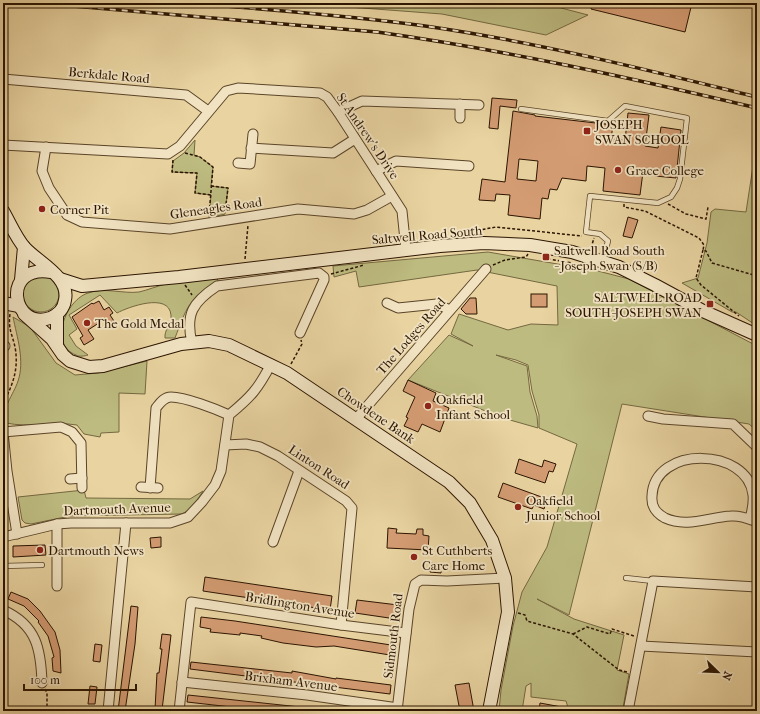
<svg xmlns="http://www.w3.org/2000/svg" width="760" height="714" viewBox="0 0 760 714" font-family="'IM FELL French Canon',serif">
  <rect width="100%" height="100%" fill="#e9d4a1"/>
  <filter id="stains"><feTurbulence type="fractalNoise" baseFrequency=".005" numOctaves="4"/><feColorMatrix values="0 0 0 0 .2 0 0 0 0 .09 0 0 0 0 .02 0 0 0 .5 -.17"/></filter>
  <radialGradient id="worn" r=".72"><stop offset=".6" stop-color="#630" stop-opacity="0"/><stop offset="1" stop-color="#630" stop-opacity=".3"/></radialGradient>
  <g fill="#bdbb80" stroke="#746840">
    <polygon points="295,3 542,3 588,15 546,35 442,14"/>
    <polygon points="195,140 194,155 200,157 213,167 211,186 228,188 225,214 209,218 211,195 195,193 197,173 172,172 173,161 184,153"/>
    <polygon points="757,140 757,326 736,312 732,312 682,283 698,278 707,243 711,212 715,209 746,212"/>
    <polygon points="488,252 598,271 629,279 757,346 757,431 749,424 622,404 569,615 537,599 574,619 624,635 617,670 629,674 623,708 619,708 619,711 569,711 566,701 531,697 531,683 526,686 522,711 499,711 501,690 513,626 522,592 547,547 577,444 539,428 539,415 532,391 528,365 516,360 496,355 527,366 530,392 537,416 538,428 503,418 408,380 449,335 473,346 451,334 459,314 508,330 531,324 558,325 557,286 477,270 359,287 356,271 334,277 333,266"/>
    <circle cx="41" cy="294" r="18"/>
    <path d="M217,278L218,281C189,297 186,309 175,338H165C164,330 172,323 171,315C169,292 128,307 117,313L100,295L69,315L77,329L69,335L76,346L88,355C85,356 79,357 76,355C48,344 66,300 88,293C104,287 123,294 139,292C148,290 157,286 166,284C183,281 200,280 217,278Z"/>
    <path d="M13,317L30,327L56,363L75,375L98,373L147,361L145,394L119,393V432L101,433L100,437L84,434L77,425C53,421 29,428 6,423C0,410 14,394 18,381C25,361 17,337 13,317Z"/>
    <polygon points="84,490 86,498 190,499 203,491 192,508 182,514 70,516 31,524 25,523 22,520 18,497"/>
  </g>
  <g fill="#d49c73" stroke="#2b1401" fill-rule="evenodd">
    <polygon points="593,3 692,3 685,32 591,9"/>
    <polygon points="492,98 517,100 516,108 500,106 498,129 489,128"/>
    <path d="M513,111L535,115V116L613,125L611,139L625,140L628,113L649,115L645,146L658,148L661,127L681,130L676,178L655,176V173L643,172L640,195L603,191L605,168L587,166L586,181L562,178L557,190L550,189L548,199L542,198L540,219L508,215L510,195L496,194L495,201L479,200L482,179L505,182ZM519,159L538,161L536,181L517,179Z"/>
    <polygon points="628,217 638,220 632,238 623,236"/>
    <rect x="531" y="294" width="16" height="13"/>
    <polygon points="470,298 476,298 477,314 466,314 461,309"/>
    <polygon points="99,301 104,310 109,307 113,313 110,315 114,321 108,324 105,319 88,330 94,339 84,345 80,338 83,336 72,317 92,303 93,304"/>
    <polygon points="408,380 436,393 433,401 449,408 440,432 422,424 418,432 404,426 408,418 406,417 415,397 403,391"/>
    <polygon points="519,459 542,467 544,460 556,464 553,472 549,471 545,483 515,473"/>
    <polygon points="503,483 547,499 544,509 534,505 532,509 498,497"/>
    <polygon points="388,528 397,529 396,533 416,534 417,529 423,529 423,535 429,536 428,550 387,548"/>
    <polygon points="161,537 161,547 151,548 150,538"/>
    <polygon points="45,545 46,555 13,557 13,546"/>
    <polygon points="431,563 441,564 441,573 430,572"/>
    <polygon points="205,577 332,596 330,610 203,591"/>
    <polygon points="11,592 28,599 40,611 55,632 60,650 61,673 53,671 52,658 54,657 48,636 38,622 39,621 24,606 8,599"/>
    <polygon points="357,600 398,605 396,619 355,613"/>
    <polygon points="131,606 138,607 135,644 125,711 118,711"/>
    <polygon points="201,617 235,621 391,645 390,655 334,646 316,647 283,643 261,638 262,636 240,633 240,635 210,632 211,629 200,627"/>
    <polygon points="162,634 171,635 162,710 155,709 157,673 159,673 162,649 160,649"/>
    <polygon points="95,644 102,645 100,662 93,661"/>
    <polygon points="191,662 292,673 292,671 336,679 336,678 391,685 390,694 190,669"/>
    <polygon points="469,683 474,711 460,711 455,685"/>
    <polygon points="90,686 97,687 95,704 88,704"/>
    <polygon points="188,695 300,707 300,711 267,711 187,702"/>
    <polygon points="540,703 567,708 567,711 539,711"/>
  </g>
  <g fill="none" stroke-linecap="round" stroke-linejoin="round">
    <defs>
      <g id="lane">
        <polyline points="521,109 608,121 625,106 687,118 680,179 677,188 671,197 658,203 590,196 586,232 600,234 608,241 603,261"/>
        <polyline points="3,566 42,565"/>
        <polyline points="626,578 653,581"/>
      </g>
      <g id="street">
        <polyline points="3,79 186,95 208,111"/>
        <polyline points="338,112 362,101 479,105"/>
        <polyline points="460,118 460,104"/>
        <polyline points="3,145 168,154 180,146 226,91 238,88 320,93 327,97 338,112 402,211 406,250"/>
        <polyline points="46,147 42,171 49,188 67,215 82,222 170,229 298,209 354,214 367,210 392,196"/>
        <polyline points="251,148 333,153 355,139"/>
        <polyline points="238,163 250,164 253,134"/>
        <polyline points="376,171 396,161 469,166"/>
        <polyline points="387,303 398,308 437,304 450,310"/>
        <path d="M192,343C185,314 193,302 217,286L319,273L324,277V280L300,333"/>
        <polyline points="3,346 5,346"/>
        <polyline points="648,416 663,419 733,424 757,447"/>
        <polyline points="356,419 486,269"/>
        <polyline points="3,432 61,427 72,432 81,443 82,488"/>
        <polyline points="3,432 7,471 17,534"/>
        <polyline points="225,445 246,444 260,447 278,456 346,501 352,508 341,625"/>
        <polyline points="70,479 82,478"/>
        <polyline points="141,487 158,488"/>
        <path d="M150,488L156,408C160,403 164,397 171,397C185,397 216,409 229,415"/>
        <path d="M750,519C752,511 754,503 753,495C748,447 654,445 652,496C651,507 656,513 665,518C687,528 709,517 731,516C741,515 749,519 757,522"/>
        <polyline points="57,524 57,586"/>
        <path d="M3,537L57,524L71,523H170L188,517L202,502L215,485L221,471L229,415C251,397 258,389 271,364"/>
        <polyline points="273,542 299,471"/>
        <path d="M3,610C37,625 41,650 42,683"/>
        <polyline points="641,646 757,652"/>
        <polyline points="182,682 307,695 398,708"/>
        <polyline points="108,711 126,523"/>
        <polyline points="179,711 191,602 341,625 406,633"/>
        <polyline points="397,711 409,609 415,584 421,580 447,581 505,578"/>
        <polyline points="628,711 653,581 757,587"/>
      </g>
      <g id="secondary">
        <path d="M3,211C10,223 16,238 25,248C39,263 70,277 65,300C64,308 58,315 50,318C12,331 0,264 51,272"/>
        <polyline points="60,279 82,286 179,277 440,246 484,243 530,245 572,252 619,267 655,285 703,311 757,335"/>
        <polyline points="21,280 24,247"/>
        <polyline points="3,303 19,306"/>
        <polyline points="24,314 52,339 63,355 70,361 89,367 103,366 181,344 209,341 229,345 287,373 449,482 470,503 492,540 505,578 508,612 489,711"/>
        <polyline points="57,345 57,314"/>
      </g>
    </defs>
    <use href="#lane" stroke="#5a4429" stroke-width="6"/>
    <use href="#street" stroke="#5a4429" stroke-width="11"/>
    <use href="#secondary" stroke="#2b1401" stroke-width="14"/>
    <g stroke="#2b1401" stroke-width="1.5" stroke-dasharray="3 2" stroke-linecap="butt">
      <polyline points="185,153 200,157 213,167 209,215"/>
      <polyline points="173,160 172,172 197,173 195,193 211,195"/>
      <polyline points="211,186 228,188 225,212"/>
      <polyline points="624,204 624,207 645,211 699,238 704,245 703,250 706,251 712,263 757,276"/>
      <polyline points="668,204 686,214 706,219 708,207"/>
      <polyline points="453,235 496,227 582,236"/>
      <polyline points="3,242 6,293"/>
      <polyline points="591,248 594,238"/>
      <polyline points="703,250 696,278 701,285 739,316"/>
      <polyline points="543,258 572,263"/>
      <polyline points="245,259 248,225"/>
      <polyline points="493,265 505,260 526,257 528,254"/>
      <polyline points="331,274 364,265"/>
      <polyline points="185,285 192,295"/>
      <polyline points="291,364 302,344 301,340"/>
      <path d="M3,404C13,384 19,369 15,347C12,333 8,330 10,314"/>
      <polyline points="518,613 525,615 527,621 573,634 619,670 627,672"/>
      <polyline points="573,634 587,627 610,634 612,629 634,636"/>
      <polyline points="45,689 47,693 47,711"/>
    </g>
    <use href="#lane" stroke="#f1e3c2" stroke-width="4.5"/>
    <use href="#street" stroke="#f1e3c2" stroke-width="9"/>
    <use href="#secondary" stroke="#f1e3c2" stroke-width="12"/>
    <defs>
      <g id="rail">
        <path d="M38,3L377,32C505,50 631,78 757,108"/>
        <path d="M190,3C268,10 347,15 425,26C537,42 647,70 757,97"/>
      </g>
    </defs>
    <use href="#rail" stroke="#2b1401" stroke-width="3.5"/>
    <use href="#rail" stroke="#f1e3c2" stroke-width="2" stroke-dasharray="6" stroke-linecap="butt"/>
  </g>
  <g fill="#8f2418" stroke="#f1e3c2" stroke-width="1.5">
    <rect x="583" y="127" width="8" height="8" rx="2"/>
    <circle cx="618" cy="170" r="4"/>
    <circle cx="42" cy="209" r="4"/>
    <rect x="542" y="253" width="8" height="8" rx="2"/>
    <rect x="706" y="300" width="8" height="8" rx="2"/>
    <circle cx="87" cy="323" r="4"/>
    <circle cx="428" cy="406" r="4"/>
    <circle cx="518" cy="507" r="4"/>
    <circle cx="40" cy="550" r="4"/>
    <circle cx="414" cy="557" r="4"/>
  </g>
  <g text-anchor="middle" dominant-baseline="central" stroke-width="3.5" stroke-linejoin="round" paint-order="stroke">
    <g font-size="13" fill="#2b1401" stroke="#f1e3c2">
      <text transform="translate(109 75) rotate(5)">Berkdale Road</text>
      <text transform="translate(368 136) rotate(56)">St Andrew's Drive</text>
      <text transform="translate(216 208) rotate(-8)">Gleneagles Road</text>
      <text transform="translate(427 235) rotate(-5)">Saltwell Road South</text>
      <text transform="translate(411 336) rotate(-49)">The Lodges Road</text>
      <text transform="translate(376 415) rotate(34)">Chowdene Bank</text>
      <text transform="translate(319 467) rotate(33)">Linton Road</text>
      <text transform="translate(117 509) rotate(-2)">Dartmouth Avenue</text>
      <text transform="translate(300 605) rotate(9)">Bridlington Avenue</text>
      <text transform="translate(393 636) rotate(-83)">Sidmouth Road</text>
      <text transform="translate(291 681) rotate(7)">Brixham Avenue</text>
    </g>
    <g font-size="13" fill="#2b1401" stroke="#f1e3c2" text-anchor="start">
      <text x="595" y="124">JOSEPH<tspan x="595" dy="15">SWAN SCHOOL</tspan></text>
      <text x="626" y="170">Grace College</text>
      <text x="50" y="209">Corner Pit</text>
      <text x="554" y="250">Saltwell Road South<tspan x="554" dy="15">- Joseph Swan (S/B)</tspan></text>
      <text x="702" y="297" text-anchor="end">SALTWELL ROAD<tspan x="702" dy="15">SOUTH-JOSEPH SWAN</tspan></text>
      <text x="95" y="323">The Gold Medal</text>
      <text x="436" y="399">Oakfield<tspan x="436" dy="15">Infant School</tspan></text>
      <text x="526" y="500">Oakfield<tspan x="526" dy="15">Junior School</tspan></text>
      <text x="48" y="550">Dartmouth News</text>
      <text x="422" y="550">St Cuthberts<tspan x="422" dy="15">Care Home</tspan></text>
    </g>
  </g>
  <rect width="760" height="714" fill="none" stroke="#e9d4a1" stroke-width="16"/>
  <rect x="4" y="4" width="752" height="706" fill="none" stroke="#2b1401" stroke-width="2"/>
  <rect x="8" y="8" width="744" height="698" fill="none" stroke="#2b1401"/>
  <g transform="translate(718 672) rotate(113)" stroke="#f1e3c2" stroke-width="3" paint-order="stroke">
  <path d="M0-3L7 15L0 10L-7 15Z" fill="#2b1401"/>
  <text y="-6" font-size="11" font-weight="bold" text-anchor="middle" fill="#2b1401">N</text>
  </g>
  <path d="M24 684v6h112v-6" fill="none" stroke="#2b1401" stroke-width="2"/>
  <text x="30" y="684" font-size="12" fill="#2b1401" stroke="#f1e3c2" stroke-width="3" paint-order="stroke">100 m</text>
  <rect width="100%" height="100%" filter="url(#stains)"/>
  <rect width="100%" height="100%" fill="url(#worn)"/>
</svg>
